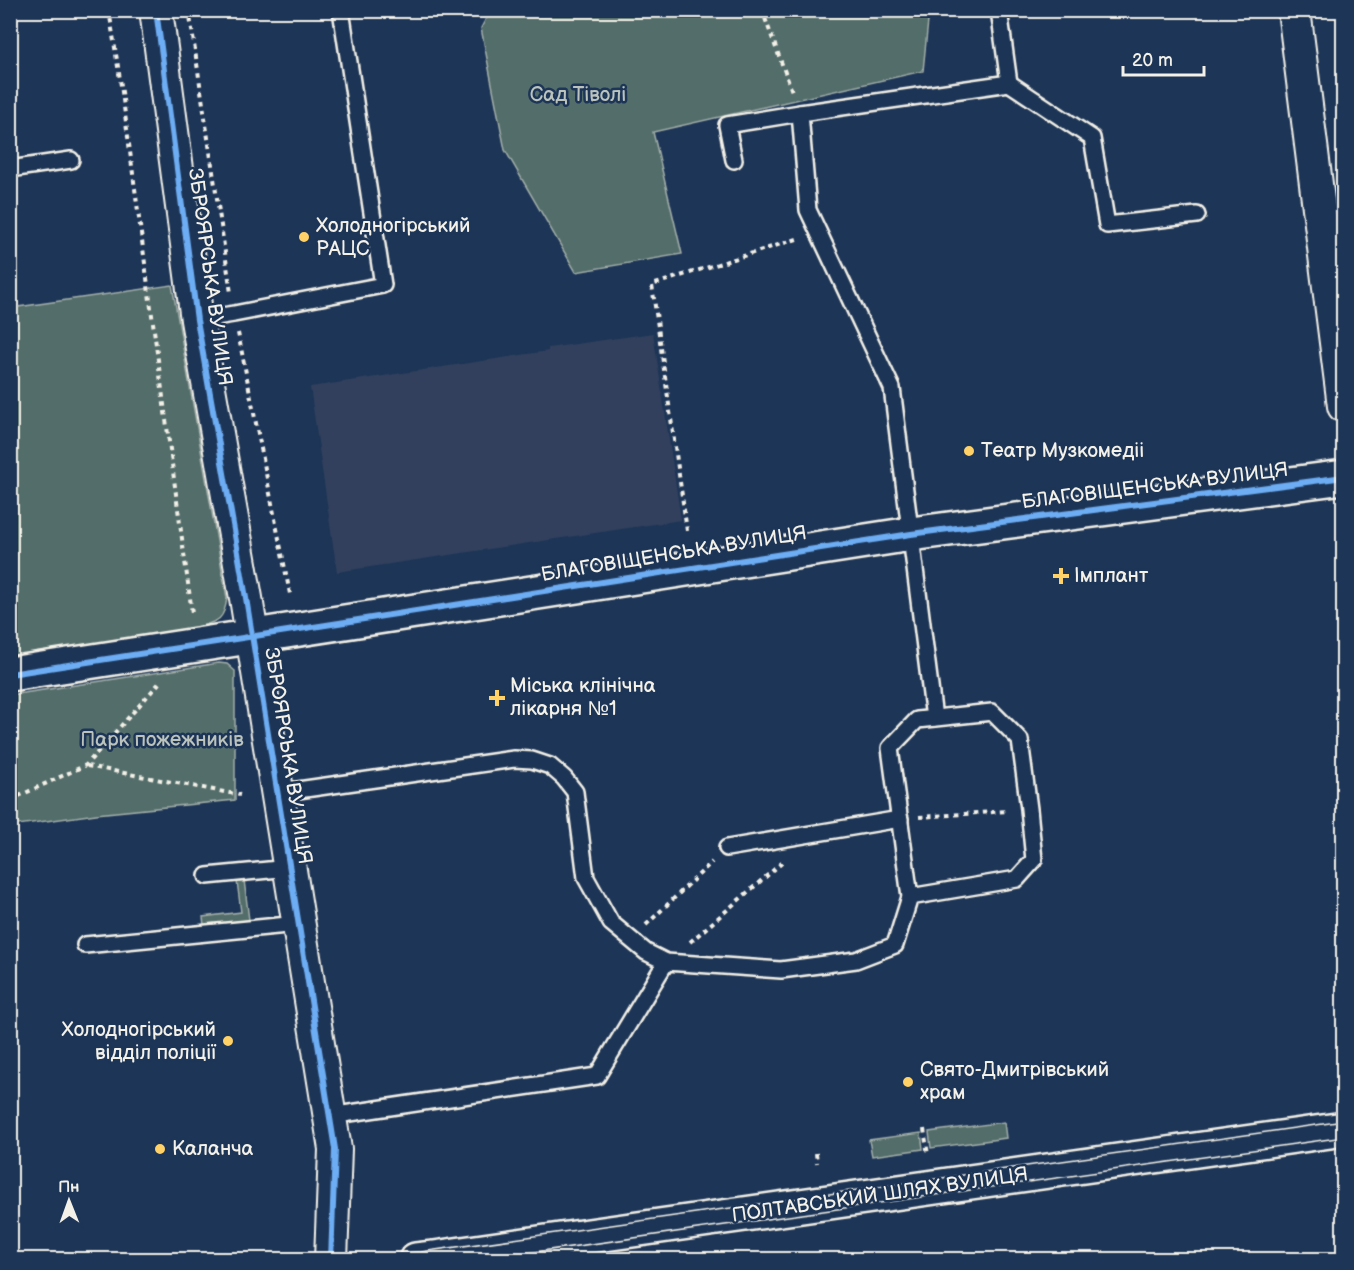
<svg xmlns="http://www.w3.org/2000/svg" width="1354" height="1270" viewBox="0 0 1354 1270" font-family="'Balsamiq Sans',sans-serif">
  <rect width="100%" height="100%" fill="#1d3557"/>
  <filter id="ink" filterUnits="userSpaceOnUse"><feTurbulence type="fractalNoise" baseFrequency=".0167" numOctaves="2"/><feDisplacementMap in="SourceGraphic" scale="12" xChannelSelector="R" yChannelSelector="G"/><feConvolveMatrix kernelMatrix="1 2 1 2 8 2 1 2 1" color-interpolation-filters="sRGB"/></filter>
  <g filter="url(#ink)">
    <polygon fill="#31415d" points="653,333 681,520 337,572 310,387 548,351 548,348"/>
    <g fill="#526d6a" stroke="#a3afa9" stroke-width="1.5">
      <polygon points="490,11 490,10 929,11 923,71 653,132 682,254 576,272 505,150 481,28"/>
      <path d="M172,285L227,598C224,620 219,621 198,627L11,657V308Z"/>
      <polygon points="219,663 227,664 235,671 235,800 96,814 11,826 11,695"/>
      <polygon points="244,880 249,920 204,925 203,917 241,912 237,881"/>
      <polygon points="1004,1122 1006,1138 931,1148 929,1132"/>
      <polygon points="921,1133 923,1149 872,1156 869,1140"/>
    </g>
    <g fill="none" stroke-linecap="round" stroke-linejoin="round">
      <defs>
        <g id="service">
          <polyline points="1009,83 1092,138 1107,225 1197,215"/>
          <polyline points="734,160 727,125 800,113"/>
          <polyline points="10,169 71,160"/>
          <polyline points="197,320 234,314 383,285 341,10"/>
          <polyline points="934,718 892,388 808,210 800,113 1009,83 999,10"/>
          <polyline points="277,793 514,759 532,760 550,766 564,778 575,792 586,878 611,923 646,952 666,962 781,970 856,960 895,945 910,897 890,748 917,720 992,712 1020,740 1029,809 1034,860 1017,879 910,897"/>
          <polyline points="727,848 900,819"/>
          <polyline points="207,876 289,868"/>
          <polyline points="85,945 298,924"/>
          <polyline points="330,1116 597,1076 666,962"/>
        </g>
        <g id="minor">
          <polyline points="156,10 197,320 246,598 335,1149 331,1260"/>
          <polyline points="1294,10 1344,406"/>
        </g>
        <polyline id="tertiary" points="10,674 911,534 1344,477"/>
        <polyline id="primary" points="416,1260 434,1258 1344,1129"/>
      </defs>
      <use href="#service" stroke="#f4f1e8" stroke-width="20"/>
      <use href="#minor" stroke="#f4f1e8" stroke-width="36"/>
      <use href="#tertiary" stroke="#f4f1e8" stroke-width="38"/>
      <use href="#primary" stroke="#f4f1e8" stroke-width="38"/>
      <g stroke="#f4f1e8" stroke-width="4" stroke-dasharray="4.5 4.5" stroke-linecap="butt">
        <polyline points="109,10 122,92 192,613"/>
        <polyline points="189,10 231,293"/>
        <polyline points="762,10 793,94"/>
        <polyline points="238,333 290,594"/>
        <polyline points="687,531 652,285 800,238"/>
        <polyline points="87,766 240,795"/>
        <polyline points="10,800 86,765 161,681"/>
        <polyline points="919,817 1008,811"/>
        <polyline points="646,925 712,862"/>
        <polyline points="690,942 784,861"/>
        <polyline points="924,1129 928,1155"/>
        <polyline points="816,1153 817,1163"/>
      </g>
      <use href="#service" stroke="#1d3557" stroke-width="15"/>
      <use href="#minor" stroke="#1d3557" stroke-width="32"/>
      <use href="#tertiary" stroke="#1d3557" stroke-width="33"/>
      <use href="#primary" stroke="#1d3557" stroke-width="33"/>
      <g stroke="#f4f1e8" stroke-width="1.5">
        <polyline points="287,1260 421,1252 1344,1121"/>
        <polyline points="479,1260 1344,1137"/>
      </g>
      <defs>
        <g id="cycleway">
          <polyline points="156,10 197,320 246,598 335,1149 331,1260"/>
          <polyline points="10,674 911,534 1344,477"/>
        </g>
      </defs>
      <use href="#cycleway" stroke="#1d3557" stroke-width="10"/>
      <use href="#cycleway" stroke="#6dadf4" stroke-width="6"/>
    </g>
  </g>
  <g fill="#ffd166" stroke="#1d3557" stroke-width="2">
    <circle cx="304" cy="237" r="6"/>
    <circle cx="969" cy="451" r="6"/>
    <path d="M1058 567h6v6h6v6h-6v6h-6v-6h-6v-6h6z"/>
    <path d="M494 689h6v6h6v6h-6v6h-6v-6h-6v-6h6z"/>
    <circle cx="228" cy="1041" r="6"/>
    <circle cx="908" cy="1082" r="6"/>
    <circle cx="160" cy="1149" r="6"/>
  </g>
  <g text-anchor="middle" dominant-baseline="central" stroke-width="5" stroke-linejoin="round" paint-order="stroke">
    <g font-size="20" fill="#bbc3bc" stroke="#1d3557">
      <text x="578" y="95">Сад Тіволі</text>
      <text x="162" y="740">Парк пожежників</text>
    </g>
    <g font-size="20" fill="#f4f1e8" stroke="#1d3557" text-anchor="start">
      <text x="316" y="226">Холодногірський<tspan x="316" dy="23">РАЦС</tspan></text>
      <text x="981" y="451">Театр Музкомедіі</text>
      <text x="1074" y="576">Імплант</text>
      <text x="510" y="686">Міська клінічна<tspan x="510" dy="23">лікарня №1</tspan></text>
      <text x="216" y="1030" text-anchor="end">Холодногірський<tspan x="216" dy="23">відділ поліції</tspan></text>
      <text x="920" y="1070">Свято-Дмитрівський<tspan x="920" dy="23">храм</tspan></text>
      <text x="172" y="1149">Каланча</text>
    </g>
    <g font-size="20" fill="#f4f1e8" stroke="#1d3557">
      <text transform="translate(210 277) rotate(82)">ЗБРОЯРСЬКА ВУЛИЦЯ</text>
      <text transform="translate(1155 486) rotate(-7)">БЛАГОВІЩЕНСЬКА ВУЛИЦЯ</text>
      <text transform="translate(674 554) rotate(-9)">БЛАГОВІЩЕНСЬКА ВУЛИЦЯ</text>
      <text transform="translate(288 756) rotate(81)">ЗБРОЯРСЬКА ВУЛИЦЯ</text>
      <text transform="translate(880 1195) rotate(-8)">ПОЛТАВСЬКИЙ ШЛЯХ ВУЛИЦЯ</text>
    </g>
  </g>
  <rect width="1354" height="1270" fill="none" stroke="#1d3557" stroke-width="36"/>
  <rect x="18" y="18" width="1318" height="1234" fill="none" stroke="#f4f1e8" stroke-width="2" filter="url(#ink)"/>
  <g transform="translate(69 1201) rotate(359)" stroke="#1d3557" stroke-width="4.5" paint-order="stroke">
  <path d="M0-4.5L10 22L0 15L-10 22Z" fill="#f4f1e8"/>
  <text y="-9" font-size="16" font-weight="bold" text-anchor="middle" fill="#f4f1e8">Пн</text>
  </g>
  <path d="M1123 66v9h81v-9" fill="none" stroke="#f4f1e8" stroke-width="3"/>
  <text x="1132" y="66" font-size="18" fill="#f4f1e8" stroke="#1d3557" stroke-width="4.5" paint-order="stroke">20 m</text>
</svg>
